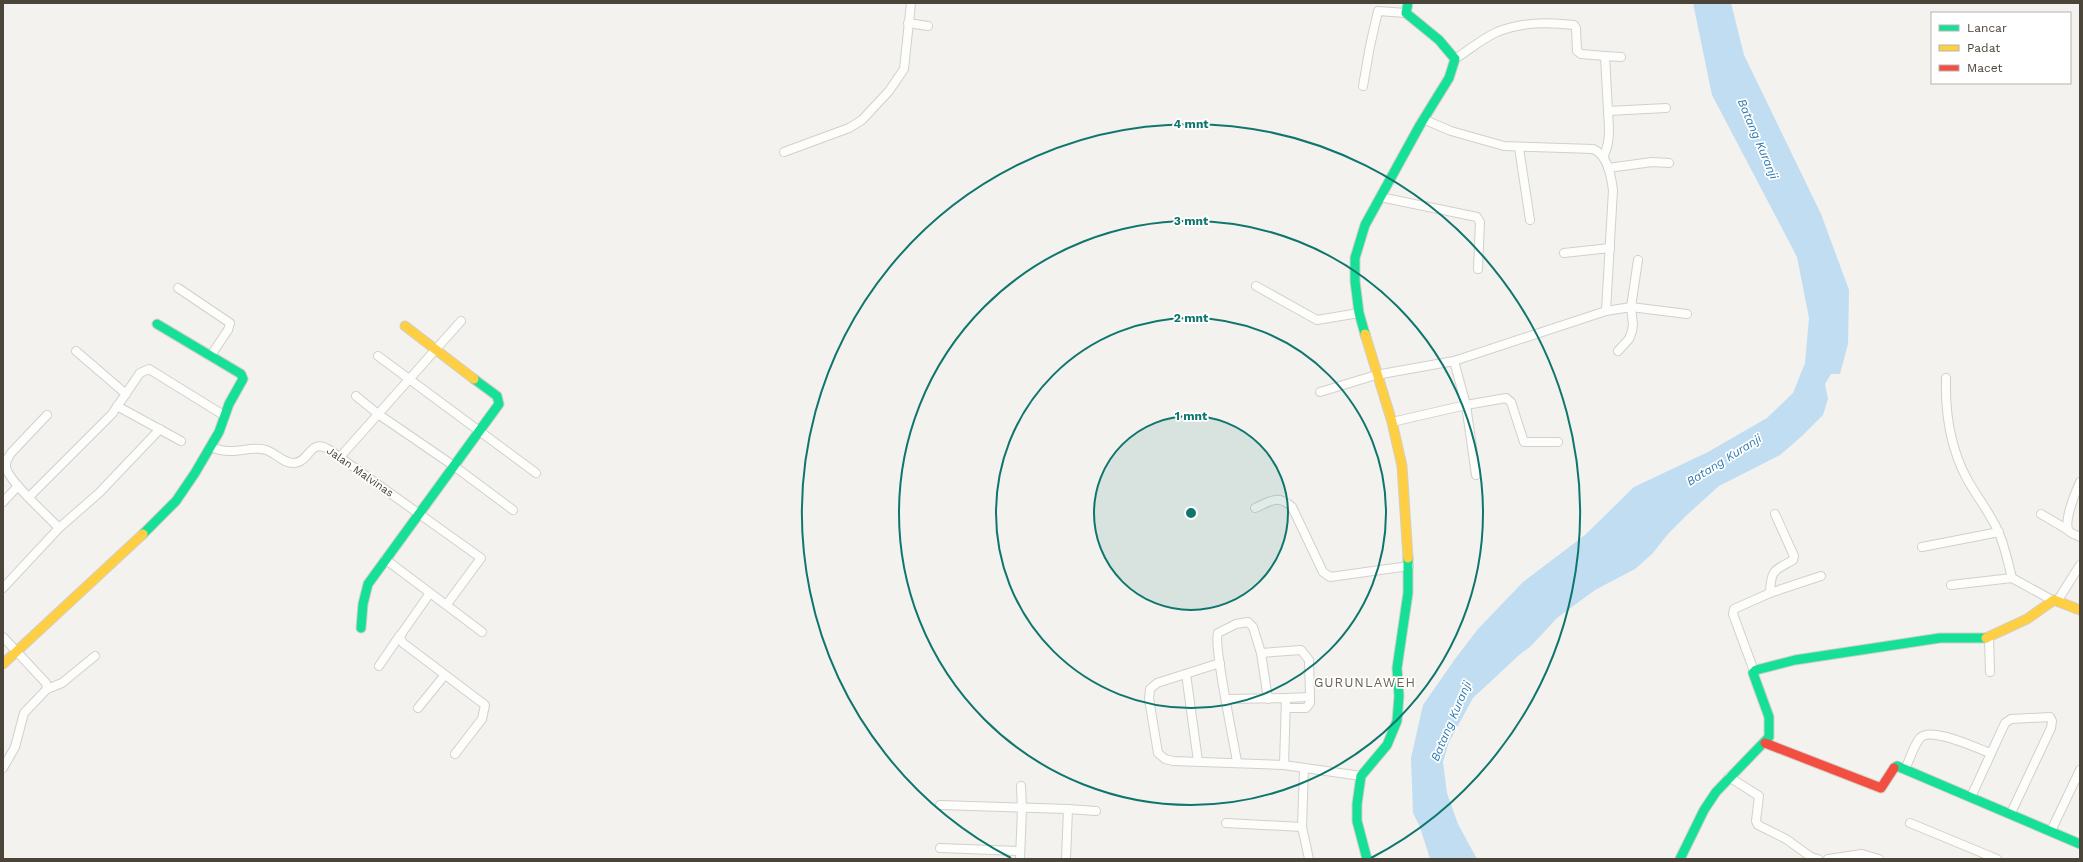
<svg xmlns="http://www.w3.org/2000/svg" width="2083" height="862" viewBox="0 0 2083 862" font-family="'Work Sans',sans-serif">
  <rect width="100%" height="100%" fill="#f4f2ee"/>
  <polygon fill="#c0ddf1" points="1693,3 1731,3 1744,55 1821,214 1849,290 1848,344 1840,374 1831,374 1825,384 1828,399 1823,415 1802,436 1780,455 1719,486 1689,513 1668,534 1652,554 1635,569 1595,590 1557,618 1531,646 1518,656 1473,698 1449,742 1443,762 1447,793 1458,824 1477,859 1430,859 1420,827 1413,813 1411,758 1423,705 1455,659 1478,629 1523,582 1585,535 1634,487 1708,452 1767,418 1793,393 1805,363 1809,318 1797,257 1712,95"/>
  <g fill="none" stroke-linecap="round" stroke-linejoin="round">
    <defs>
      <g id="street">
        <polyline points="908,23 928,26"/>
        <polyline points="1605,56 1621,57"/>
        <path d="M1455,59C1469,50 1483,38 1497,32C1522,22 1547,22 1574,25L1576,28L1577,51L1581,54L1605,56L1608,111L1666,108"/>
        <polyline points="1363,86 1370,46 1378,11 1406,13"/>
        <path d="M1423,119L1451,131L1504,146L1593,149C1608,155 1611,176 1613,190L1606,311"/>
        <polyline points="1519,148 1530,220"/>
        <polyline points="784,152 849,128 862,120 889,91 904,69 911,3"/>
        <path d="M1603,157C1611,142 1609,127 1608,111"/>
        <polyline points="1608,168 1652,162 1669,163"/>
        <polyline points="1380,197 1477,217 1480,222 1478,269"/>
        <polyline points="1564,253 1610,248"/>
        <polyline points="1256,286 1317,320 1359,313"/>
        <polyline points="178,288 230,323 228,330 211,355"/>
        <polyline points="76,351 126,394"/>
        <polyline points="1618,351 1629,339 1632,331 1633,325 1631,307 1638,260"/>
        <polyline points="378,356 536,473"/>
        <polyline points="1454,361 1466,405 1476,475"/>
        <path d="M1946,378C1945,412 1951,449 1967,479C1977,497 1990,513 1998,531C2005,546 2008,563 2012,578"/>
        <polyline points="1320,392 1376,375 1454,361 1606,311 1631,307 1687,314"/>
        <polyline points="356,396 378,414 454,466 513,510"/>
        <polyline points="117,406 181,441"/>
        <path d="M47,415L11,453C8,458 5,461 6,467C8,481 48,516 59,528"/>
        <polyline points="1392,422 1466,405 1506,398 1511,402 1524,442 1558,442"/>
        <path d="M211,447C216,449 223,451 229,451C240,452 255,446 266,450C276,453 284,464 294,463C311,462 309,436 331,451L481,558L447,604"/>
        <polyline points="340,457 461,321"/>
        <path d="M2080,482C2076,491 2063,522 2069,531C2071,534 2077,535 2080,537"/>
        <polyline points="30,496 112,414 140,373 149,369 225,416"/>
        <polyline points="3,502 18,486"/>
        <path d="M1255,508C1271,501 1278,494 1292,507L1323,572L1330,577L1409,566"/>
        <polyline points="2041,514 2068,530"/>
        <polyline points="1922,547 1999,532"/>
        <polyline points="385,559 482,632"/>
        <polyline points="1951,585 2012,578 2052,600"/>
        <polyline points="3,588 59,528 99,493 160,429"/>
        <polyline points="430,593 402,633 400,639 403,643 485,705 482,719 455,754"/>
        <path d="M1770,593C1771,569 1774,571 1793,560L1794,556L1775,514"/>
        <polyline points="2058,600 2080,565"/>
        <polyline points="3,637 46,683 47,689 24,713 15,747 3,768"/>
        <polyline points="1989,638 1990,672"/>
        <polyline points="1220,663 1157,683 1150,689 1149,699 1158,753 1165,759 1173,761 1284,765 1361,776"/>
        <polyline points="379,666 400,635"/>
        <polyline points="1754,671 1733,614 1734,609 1770,593 1821,576"/>
        <polyline points="1186,674 1198,761"/>
        <polyline points="47,689 62,683 95,656"/>
        <polyline points="1227,699 1286,698 1284,765"/>
        <polyline points="1268,699 1261,653 1301,650 1309,660 1310,697 1286,698"/>
        <polyline points="418,708 444,676"/>
        <polyline points="1286,708 1306,708 1310,703 1310,697"/>
        <path d="M1237,762C1234,742 1213,644 1218,633L1236,624L1248,622L1253,627L1261,653"/>
        <polyline points="1304,768 1302,827 1309,859"/>
        <path d="M1905,769C1910,760 1913,746 1920,738C1931,726 1976,748 1990,753"/>
        <polyline points="1729,777 1759,796 1756,821 1758,825 1786,839 1811,857 1818,859"/>
        <polyline points="1971,797 2005,723 2011,719 2050,717 2052,721 2051,728 2011,813"/>
        <polyline points="940,805 1068,809 1066,859"/>
        <polyline points="1068,809 1096,811"/>
        <polyline points="1226,823 1302,827"/>
        <polyline points="1910,823 1997,859"/>
        <polyline points="2051,831 2080,770"/>
        <polyline points="940,848 1020,851"/>
        <polyline points="1020,859 1022,808 1021,786"/>
        <polyline points="1828,859 1862,854 1879,859"/>
      </g>
      <g id="fast">
        <polyline points="1365,334 1359,313 1355,281 1355,258 1365,225 1420,125 1449,78 1455,59 1439,40 1406,13 1408,3"/>
        <polyline points="143,534 176,501 195,473 219,432 229,404 243,379 241,374 157,324"/>
        <polyline points="361,628 363,604 368,584 499,404 497,396 474,379"/>
        <polyline points="1894,768 1897,766 2080,844"/>
        <polyline points="1367,859 1357,821 1357,804 1361,776 1387,745 1397,721 1399,696 1397,668 1408,593 1408,558"/>
        <polyline points="1680,859 1704,810 1716,792 1769,737 1769,717 1753,673 1756,670 1795,660 1940,638 1986,638"/>
      </g>
      <g id="slow">
        <polyline points="405,326 474,379"/>
        <polyline points="1365,334 1392,422 1402,466 1408,558"/>
        <polyline points="1986,638 2027,619 2054,600 2080,610"/>
        <polyline points="3,664 143,534"/>
      </g>
      <polyline id="jam" points="1765,743 1881,788 1894,768"/>
    </defs>
    <use href="#street" stroke="#d2d0cb" stroke-width="10"/>
    <use href="#fast" stroke="#d3cfc5" stroke-width="11"/>
    <use href="#slow" stroke="#d3cfc5" stroke-width="11"/>
    <use href="#jam" stroke="#d3cfc5" stroke-width="11"/>
    <use href="#street" stroke="#fdfdfc" stroke-width="8"/>
    <use href="#fast" stroke="#16e098" stroke-width="9"/>
    <use href="#slow" stroke="#ffcf43" stroke-width="9"/>
    <use href="#jam" stroke="#f24e42" stroke-width="9"/>
  </g>
  <circle cx="1191" cy="513" r="97" fill="#0f766e" fill-opacity=".12"/>
  <g fill="none" stroke="#0f766e" stroke-width="2">
    <circle cx="1191" cy="513" r="97"/>
    <circle cx="1191" cy="513" r="195"/>
    <circle cx="1191" cy="513" r="292"/>
    <path d="M1011 858A389 389 0 1 1 1371 858"/>
  </g>
  <g text-anchor="middle" dominant-baseline="central" stroke-width="3.5" stroke-linejoin="round" paint-order="stroke">
    <g font-size="11" fill="#4b4439" stroke="#fff">
      <text transform="translate(360 472) rotate(35)">Jalan Malvinas</text>
    </g>
    <g font-size="12" font-style="italic" fill="#2e7ab2" stroke="#fff">
      <text transform="translate(1758 139) rotate(67)">Batang Kuranji</text>
      <text transform="translate(1724 460) rotate(-32)">Batang Kuranji</text>
      <text transform="translate(1451 721) rotate(-67)">Batang Kuranji</text>
    </g>
    <g font-size="13" letter-spacing="1" fill="#6e6250" stroke="#fff">
      <text x="1365" y="682">GURUNLAWEH</text>
    </g>
  </g>
  <circle cx="1191" cy="513" r="6" fill="#0f766e" stroke="#fff" stroke-width="2"/>
  <g font-size="12" text-anchor="middle" font-weight="bold" fill="#0f766e" stroke="#fff" stroke-width="3.5" stroke-linejoin="round" paint-order="stroke">
    <text x="1191" y="128">4 mnt</text>
    <text x="1191" y="225">3 mnt</text>
    <text x="1191" y="322">2 mnt</text>
    <text x="1191" y="420">1 mnt</text>
  </g>
  <rect width="2083" height="862" fill="none" stroke="#4b4439" stroke-width="8"/>
  <rect x="1931" y="12" width="140" height="72" fill="#ffffff" stroke="#b7b4b0"/>
  <rect x="1939" y="25" width="20" height="6" fill="#16e098" stroke="#b7b4b0"/>
  <text x="1967" y="32" font-size="12" fill="#4b4439">Lancar</text>
  <rect x="1939" y="45" width="20" height="6" fill="#ffcf43" stroke="#b7b4b0"/>
  <text x="1967" y="52" font-size="12" fill="#4b4439">Padat</text>
  <rect x="1939" y="65" width="20" height="6" fill="#f24e42" stroke="#b7b4b0"/>
  <text x="1967" y="72" font-size="12" fill="#4b4439">Macet</text>
</svg>
